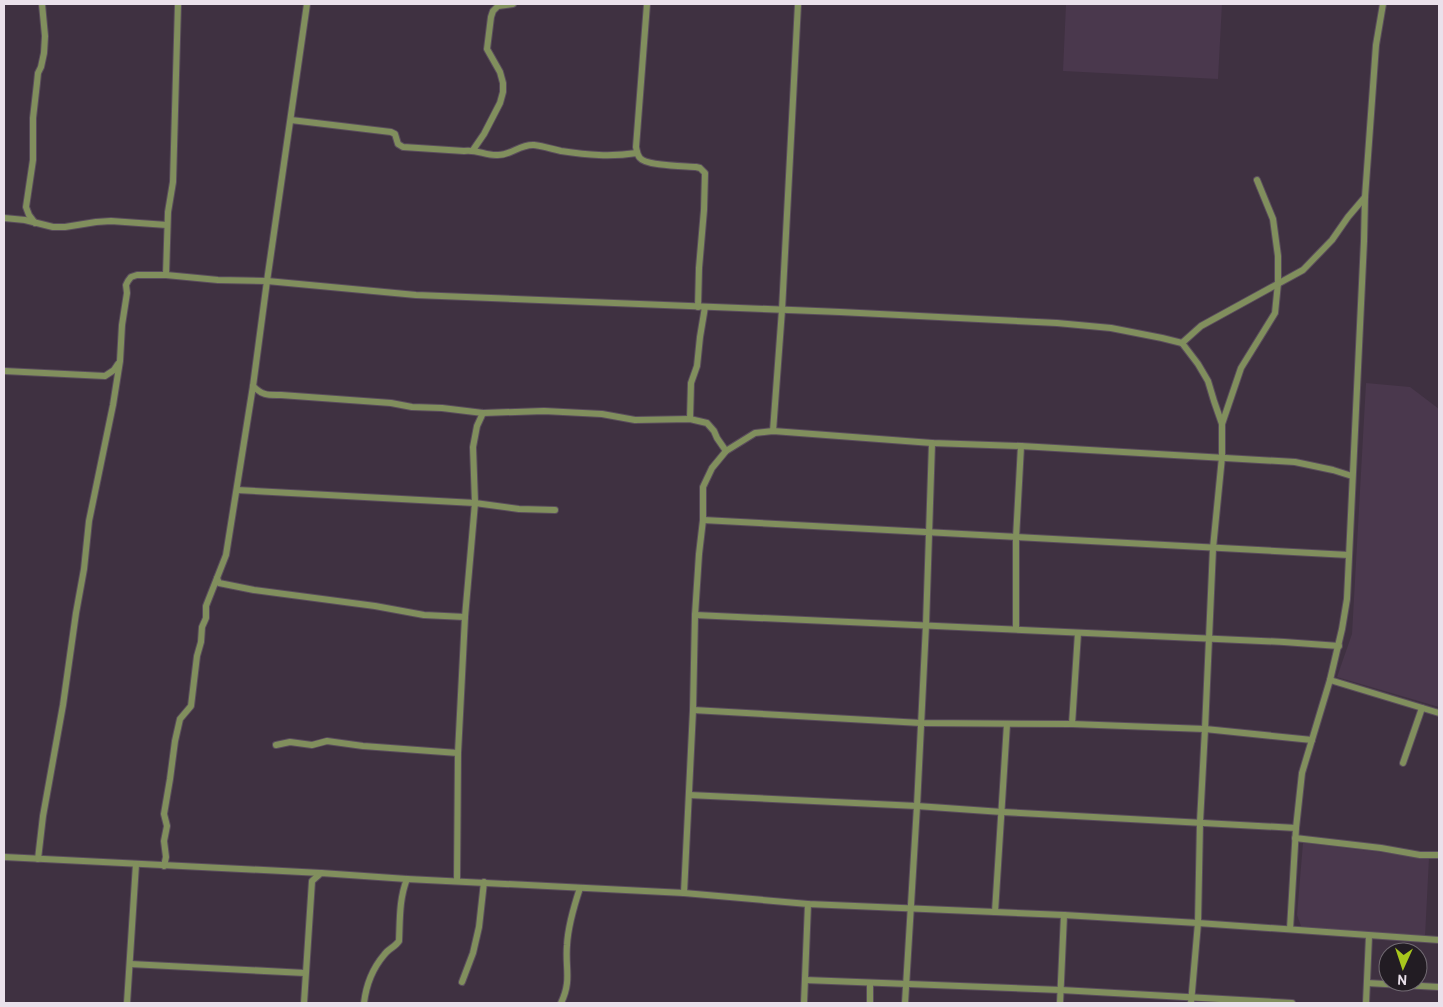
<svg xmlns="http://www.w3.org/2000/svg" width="1443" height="1007" viewBox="0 0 1443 1007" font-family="Overpass,sans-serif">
  <rect width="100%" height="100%" fill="#3f3141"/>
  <g fill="#4a384d">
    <polygon points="1066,4 1222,4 1218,79 1063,71"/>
    <polygon points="1366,383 1410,387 1439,409 1439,707 1337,677 1352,634"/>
    <polygon points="1303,843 1429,858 1425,937 1305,929 1301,926 1297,915"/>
  </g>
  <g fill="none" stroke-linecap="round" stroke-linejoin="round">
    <defs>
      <g id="minor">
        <polyline points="307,4 267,281 253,386 226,555 217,578 219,583 254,590 375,606 424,615 465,617"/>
        <path d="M647,4L636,147C637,151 637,155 640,158C646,166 685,166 696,167L700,168L705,173L704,210L699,268L698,307"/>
        <path d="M291,120L391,132L395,134L398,144L403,147L464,151C477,149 486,156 498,155C512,155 520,144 534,145C543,146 552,149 561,151C588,155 610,157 637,153"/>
        <polyline points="473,150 484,134 500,103 503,92 503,83 500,72 487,49 491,17 493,11 498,6 513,4"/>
        <polyline points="4,218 25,220 53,227 65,227 96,222 111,221 167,225"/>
        <polyline points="35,223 29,215 26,207 33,160 33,118 37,83 38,73 41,67 44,53 45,36 42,4"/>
        <polyline points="166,275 168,212 173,182 178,4"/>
        <polyline points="1182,343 1198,364 1208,381 1214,401 1222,424 1222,457 1213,548 1205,729 1200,822 1198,923 1191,1003"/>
        <polyline points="4,371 105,376 114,370 118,364"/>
        <path d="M253,386C263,396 268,395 281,395L391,403L412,407L442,408L483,413L544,411L602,414L635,420L690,419L707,423L714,431L717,438L726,451"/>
        <polyline points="690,419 691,383 697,366 700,337 705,307"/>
        <polyline points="1222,424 1241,368 1275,313 1278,283 1278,256 1273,219 1257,180"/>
        <polyline points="773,431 782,310 798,4"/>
        <polyline points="237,490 475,503 519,509 555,510"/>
        <polyline points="703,520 1349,555"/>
        <polyline points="695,615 1284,642 1339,646"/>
        <polyline points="1016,629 1016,538 1021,446"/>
        <polyline points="1330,680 1439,713"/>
        <polyline points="693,710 921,723 1072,724 1205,729 1312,740"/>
        <polyline points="1072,724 1078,633"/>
        <polyline points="276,745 290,742 312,745 327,741 363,746 458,753"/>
        <polyline points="1403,763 1422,708"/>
        <polyline points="689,795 917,806 1002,812 1296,828"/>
        <polyline points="1295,838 1381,848 1420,855 1439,855"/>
        <polyline points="4,857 321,873"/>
        <polyline points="38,859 43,816 63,705 76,613 84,569 89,521 113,405 120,361 122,325 127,293 126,285 128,281 131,277 137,275 166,275 218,280 267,281 416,295 840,312 1057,323 1111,328 1162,338 1182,343 1201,326 1303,270 1332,240 1348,217 1365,197"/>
        <polyline points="164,866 166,857 164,841 167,826 164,814 170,779 175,741 180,719 191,706 197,656 201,642 202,627 206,618 206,606 217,578"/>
        <polyline points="457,881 458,753 465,617 475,503 473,447 477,426 483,413"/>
        <polyline points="684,893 693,710 695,615 699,554 703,520 703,487 712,468 726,451 755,433 773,431 932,443 1021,446 1295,462 1333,470 1352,476"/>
        <polyline points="995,912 1007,724"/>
        <polyline points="1290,929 1296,828 1302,773 1330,680 1342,629 1347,599 1364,241 1365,197 1376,45 1383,4"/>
        <polyline points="130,964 305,973"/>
        <polyline points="805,980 1061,990 1292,1003"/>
        <polyline points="462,982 473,953 479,927 484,882"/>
        <polyline points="870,983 870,1003"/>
        <polyline points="1367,983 1439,987"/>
        <polyline points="127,1003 136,864"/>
        <polyline points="304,1003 312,881 321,873 407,879 684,893 808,904 1064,915 1198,923 1439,940"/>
        <path d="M364,1003C366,986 373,968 384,955C388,949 395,947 399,941C400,920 399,899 407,879"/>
        <path d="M561,1003C572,980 565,969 567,945C568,926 574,906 580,888"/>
        <polyline points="804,1003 808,904"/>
        <polyline points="905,1003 917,806 926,625 932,443"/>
        <polyline points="1060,1003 1064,915"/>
        <polyline points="1366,1003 1369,936"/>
      </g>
    </defs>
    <use href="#minor" stroke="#5a4d5c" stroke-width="8"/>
    <use href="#minor" stroke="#818f5d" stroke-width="6"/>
  </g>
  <rect width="1443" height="1007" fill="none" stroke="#eae1eb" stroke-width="10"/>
  <g transform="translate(1403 967) rotate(183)"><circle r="24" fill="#221c23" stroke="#726b73"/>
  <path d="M0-4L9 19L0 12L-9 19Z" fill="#a8c71d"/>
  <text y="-8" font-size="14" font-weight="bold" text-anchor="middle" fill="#eae1eb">N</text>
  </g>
</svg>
